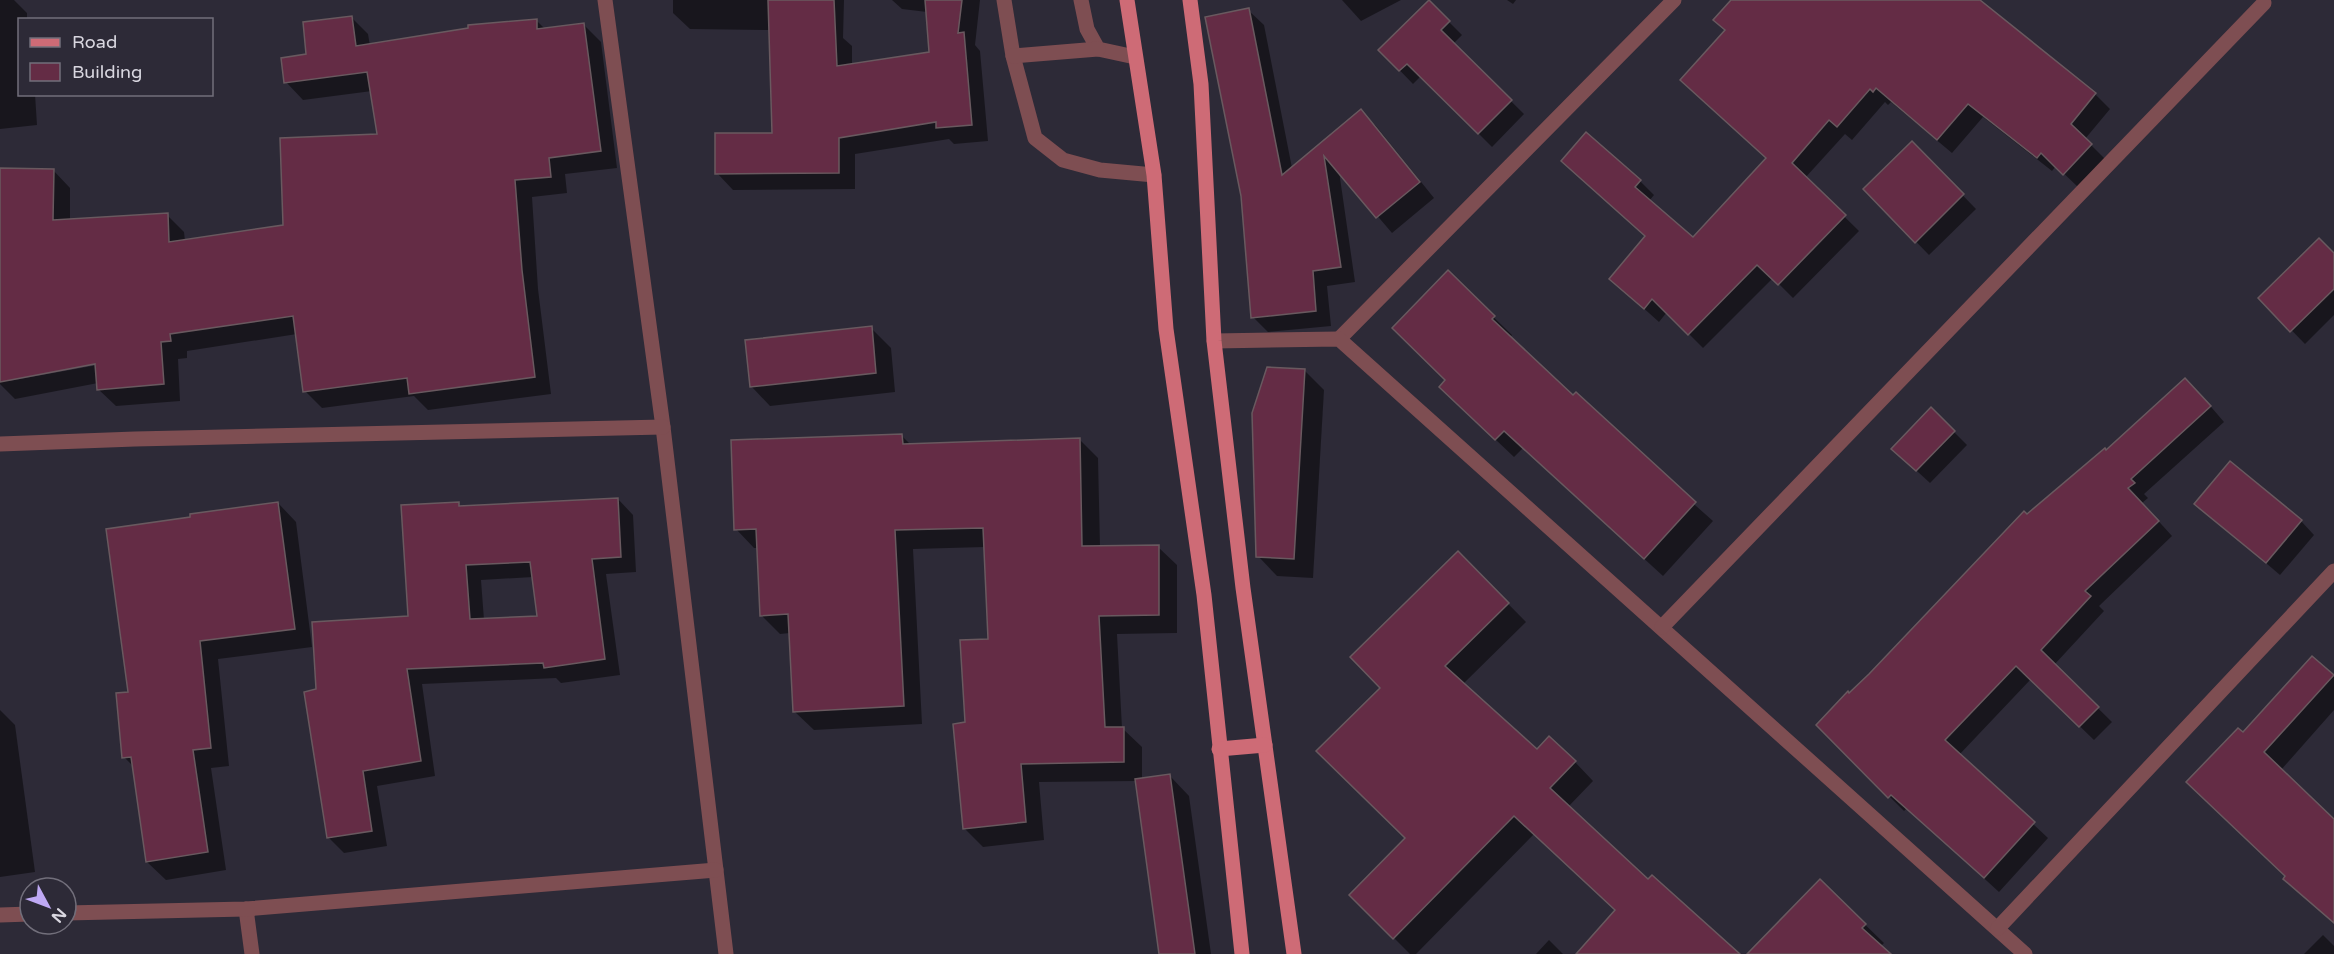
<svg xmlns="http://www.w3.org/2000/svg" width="2334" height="954" viewBox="0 0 2334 954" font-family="'Varela Round',sans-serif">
  <rect width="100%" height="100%" fill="#2d2a37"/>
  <g fill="#0007" fill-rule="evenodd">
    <polygon points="0,0 14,0 27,13 27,20 20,20 20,94 35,94 37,125 0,129"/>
    <polygon points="673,0 844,0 843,38 852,46 852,65 931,53 927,12 902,9 892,0 980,0 975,45 980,51 988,141 954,144 949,139 855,154 855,189 733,190 717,173 773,134 770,30 690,29 673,13"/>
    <polygon points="1342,0 1401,0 1361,21"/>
    <polygon points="1507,0 1516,0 1513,4"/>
    <polygon points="1733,0 1978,0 2095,94 2110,109 2085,139 2106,160 2079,188 2056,166 2052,171 1983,117 1952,153 1891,102 1888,105 1885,102 1852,140 1845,134 1805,178 1859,231 1793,298 1773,278 1703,348 1667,312 1659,322 1611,279 1647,236 1577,175 1640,181 1654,195 1649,201 1693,239 1767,159 1726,31"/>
    <polygon points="1429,2 1462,35 1453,44 1524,114 1492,147 1421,76 1413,84 1380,50"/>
    <polygon points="1248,10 1264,25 1292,168 1361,111 1376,126 1434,198 1392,233 1339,171 1355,282 1327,286 1331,326 1268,332 1253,317"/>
    <path d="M351,17L368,34L370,46L536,20L545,29L584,25L601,42L617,168L565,174L567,193L532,197L538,289L551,394L428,410L414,396L322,408L305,391L297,334L187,351V358L178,359L180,401L116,406L98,389V383L15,399L0,384V169L53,170L70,188V220L167,215L184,232L185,241L285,227L378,135L372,91L303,100L286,82L308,56ZM102,361L103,364L9,381V378Z"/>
    <polygon points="1912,143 1976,209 1929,255 1865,189"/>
    <polygon points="2334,255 2334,315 2305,344 2260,298"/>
    <polygon points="1448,273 1512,335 1510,338 1573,397 1713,521 1663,576 1523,448 1514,457 1459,405 1447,380"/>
    <polygon points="871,328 891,348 895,392 770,406 751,386"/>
    <polygon points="1304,370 1324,390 1313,578 1277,576 1258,556"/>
    <polygon points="2200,394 2224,422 2144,494 2148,498 2142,503 2172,536 2099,606 2104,611 2054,665 2112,722 2094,740 2031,679 1959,755 2048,838 1999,892 1907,808 1904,811 1818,725 2027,516 2106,452"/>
    <polygon points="1931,409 1967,445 1930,483 1893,449"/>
    <polygon points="902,436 911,445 1080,440 1098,458 1100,547 1158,547 1177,565 1177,633 1117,634 1122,728 1142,747 1142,780 1170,776 1189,796 1211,954 1160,954 1137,781 1039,782 1044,840 983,847 964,828 967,724 989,640 985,547 913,549 922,724 814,730 795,712 790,633 780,634 761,615 758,548 754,548 736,529"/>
    <path d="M618,499L633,515L636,572L606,574L620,675L561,683L556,678L422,684L435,776L377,786L387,846L344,853L328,837L318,691L410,617L458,503L462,507ZM533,577L539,617L484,620L481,580Z"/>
    <polygon points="278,503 296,522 312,647 218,659 229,766 211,768 226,870 166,880 147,862 134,767 124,757 130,693 192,518"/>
    <polygon points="2197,504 2301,521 2314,535 2280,575"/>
    <polygon points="1458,553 1526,622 1463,684 1537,751 1550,738 1575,762 1593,781 1568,807 1648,881 1738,954 1578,954 1617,911 1534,834 1416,954 1410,954 1351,895 1407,838 1382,688"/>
    <polygon points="2312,658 2334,677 2334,710 2281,770 2334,821 2334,923 2285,879 2287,877 2243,734"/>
    <polygon points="0,710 15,725 35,872 0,877"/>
    <polygon points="1820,881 1884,943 1880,947 1889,954 1749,954"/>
    <polygon points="2323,935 2334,946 2334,954 2304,954"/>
    <polygon points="1549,940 1563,954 1536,954"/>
  </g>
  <g fill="#642c45" stroke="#69595f" stroke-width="1.5" fill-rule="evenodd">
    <polygon points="768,0 834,0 837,66 929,52 925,0 962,0 958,33 964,32 972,125 936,128 936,122 839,138 839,173 715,174 715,133 772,133"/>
    <polygon points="1429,0 1450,21 1441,30 1512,100 1478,134 1407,64 1399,71 1378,50"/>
    <polygon points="1731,0 1980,0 2096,93 2071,124 2092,144 2063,175 2041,153 2037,158 1968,104 1937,140 1876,88 1873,92 1870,89 1837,127 1829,120 1792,163 1846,215 1778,285 1757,265 1688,335 1652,299 1644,309 1609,279 1645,236 1561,161 1586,132 1641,180 1635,187 1693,237 1766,158 1680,80 1725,30 1713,20"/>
    <polygon points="1249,8 1282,175 1361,109 1420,182 1376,218 1324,156 1341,267 1313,271 1316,311 1251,318 1241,196 1205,17"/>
    <polygon points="352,16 356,46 468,28 468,25 537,19 537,29 584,23 601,151 549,158 551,177 515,180 522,270 535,377 409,394 407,378 303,392 293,316 170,334 171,341 161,342 164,384 97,390 95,364 0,382 0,168 54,169 53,220 168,213 169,242 283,225 280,138 377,134 367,72 284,83 281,58 306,54 303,22"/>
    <polygon points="1912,141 1964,194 1915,243 1863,189"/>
    <polygon points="2319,238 2334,253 2334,289 2290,332 2258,298"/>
    <polygon points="1448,270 1495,316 1492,319 1573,395 1576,392 1696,502 1644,559 1504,431 1495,440 1439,387 1445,380 1392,328"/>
    <polygon points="872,326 876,373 750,387 745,340"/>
    <polygon points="1267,367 1305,369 1294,559 1256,557 1252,413"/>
    <polygon points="2185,378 2211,406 2131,479 2135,483 2128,488 2159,521 2085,591 2091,596 2041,650 2099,707 2079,727 2016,666 1945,740 2035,822 1984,878 1891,795 1888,798 1816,725 1848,691 1849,693 1869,674 2024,511 2027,514 2105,448 2106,450"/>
    <polygon points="1931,407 1955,431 1916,471 1891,449"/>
    <polygon points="902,434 903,444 1080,438 1082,546 1159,545 1159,615 1099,616 1105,727 1124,727 1124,762 1021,764 1026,822 963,829 953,724 965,722 960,640 988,639 983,528 895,530 904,706 793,712 788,614 760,616 756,529 734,530 731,440"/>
    <polygon points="2230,461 2302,520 2266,563 2194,504"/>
    <path d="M618,498L621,557L592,559L605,659L544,668L543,663L407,669L421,761L363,771L372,831L327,838L304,692L316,689L312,622L408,616L401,505L459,502V506ZM530,562L537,616L470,619L466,565Z"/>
    <polygon points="278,502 295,629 200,641 211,748 193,750 208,852 146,862 131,757 122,758 116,693 128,692 106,529 190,517 190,514"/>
    <polygon points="1458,551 1509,603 1445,666 1537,749 1549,736 1576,761 1550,788 1648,879 1652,875 1740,954 1576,954 1615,910 1514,816 1393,939 1349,895 1405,838 1316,751 1380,688 1350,657"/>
    <polygon points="2312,656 2334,675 2264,752 2334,819 2334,923 2283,879 2285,876 2186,782 2238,728 2243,732"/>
    <polygon points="1170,774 1195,954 1159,954 1135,779"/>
    <polygon points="1820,879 1866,924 1862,928 1891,954 1747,954"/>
  </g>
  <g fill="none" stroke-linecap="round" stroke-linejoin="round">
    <g stroke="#7e4e52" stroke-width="15">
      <polyline points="605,0 663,427 726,954"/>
      <polyline points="1004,0 1013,56 1035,138 1063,160 1100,170 1154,175"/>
      <polyline points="1081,0 1087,29 1098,49 1135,57"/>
      <polyline points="1013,56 1098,49"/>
      <polyline points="1339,339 1674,0"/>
      <polyline points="1214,341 1339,339 2025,954"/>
      <polyline points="0,444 135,439 663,427"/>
      <polyline points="1662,627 2264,3"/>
      <polyline points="246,909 252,954"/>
      <polyline points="66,913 246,909 716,870"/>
      <polyline points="0,915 30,914"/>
      <polyline points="1998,928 2334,571"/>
    </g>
    <g stroke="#ce6b76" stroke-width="15">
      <polyline points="1127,0 1154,175 1166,329 1204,595 1242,954"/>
      <polyline points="1190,0 1201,84 1214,341 1243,588 1294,954"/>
      <polyline points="1219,749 1265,745"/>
    </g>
  </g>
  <rect x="18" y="18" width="195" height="78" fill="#2d2a37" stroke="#726f7b" stroke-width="1.5"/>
  <rect x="30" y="38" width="30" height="9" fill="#ce6b76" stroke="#726f7b" stroke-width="1.5"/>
  <text x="72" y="48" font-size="18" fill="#d9d7e0">Road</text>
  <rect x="30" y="63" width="30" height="18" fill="#642c45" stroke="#726f7b" stroke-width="1.5"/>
  <text x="72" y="78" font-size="18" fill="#d9d7e0">Building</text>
  <g transform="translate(48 906) rotate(131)"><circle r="28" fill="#2d2a37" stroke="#726f7b" stroke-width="1.5"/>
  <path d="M0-4.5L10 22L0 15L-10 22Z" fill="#bfa9f4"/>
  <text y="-9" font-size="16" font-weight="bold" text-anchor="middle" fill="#d9d7e0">N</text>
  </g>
</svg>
